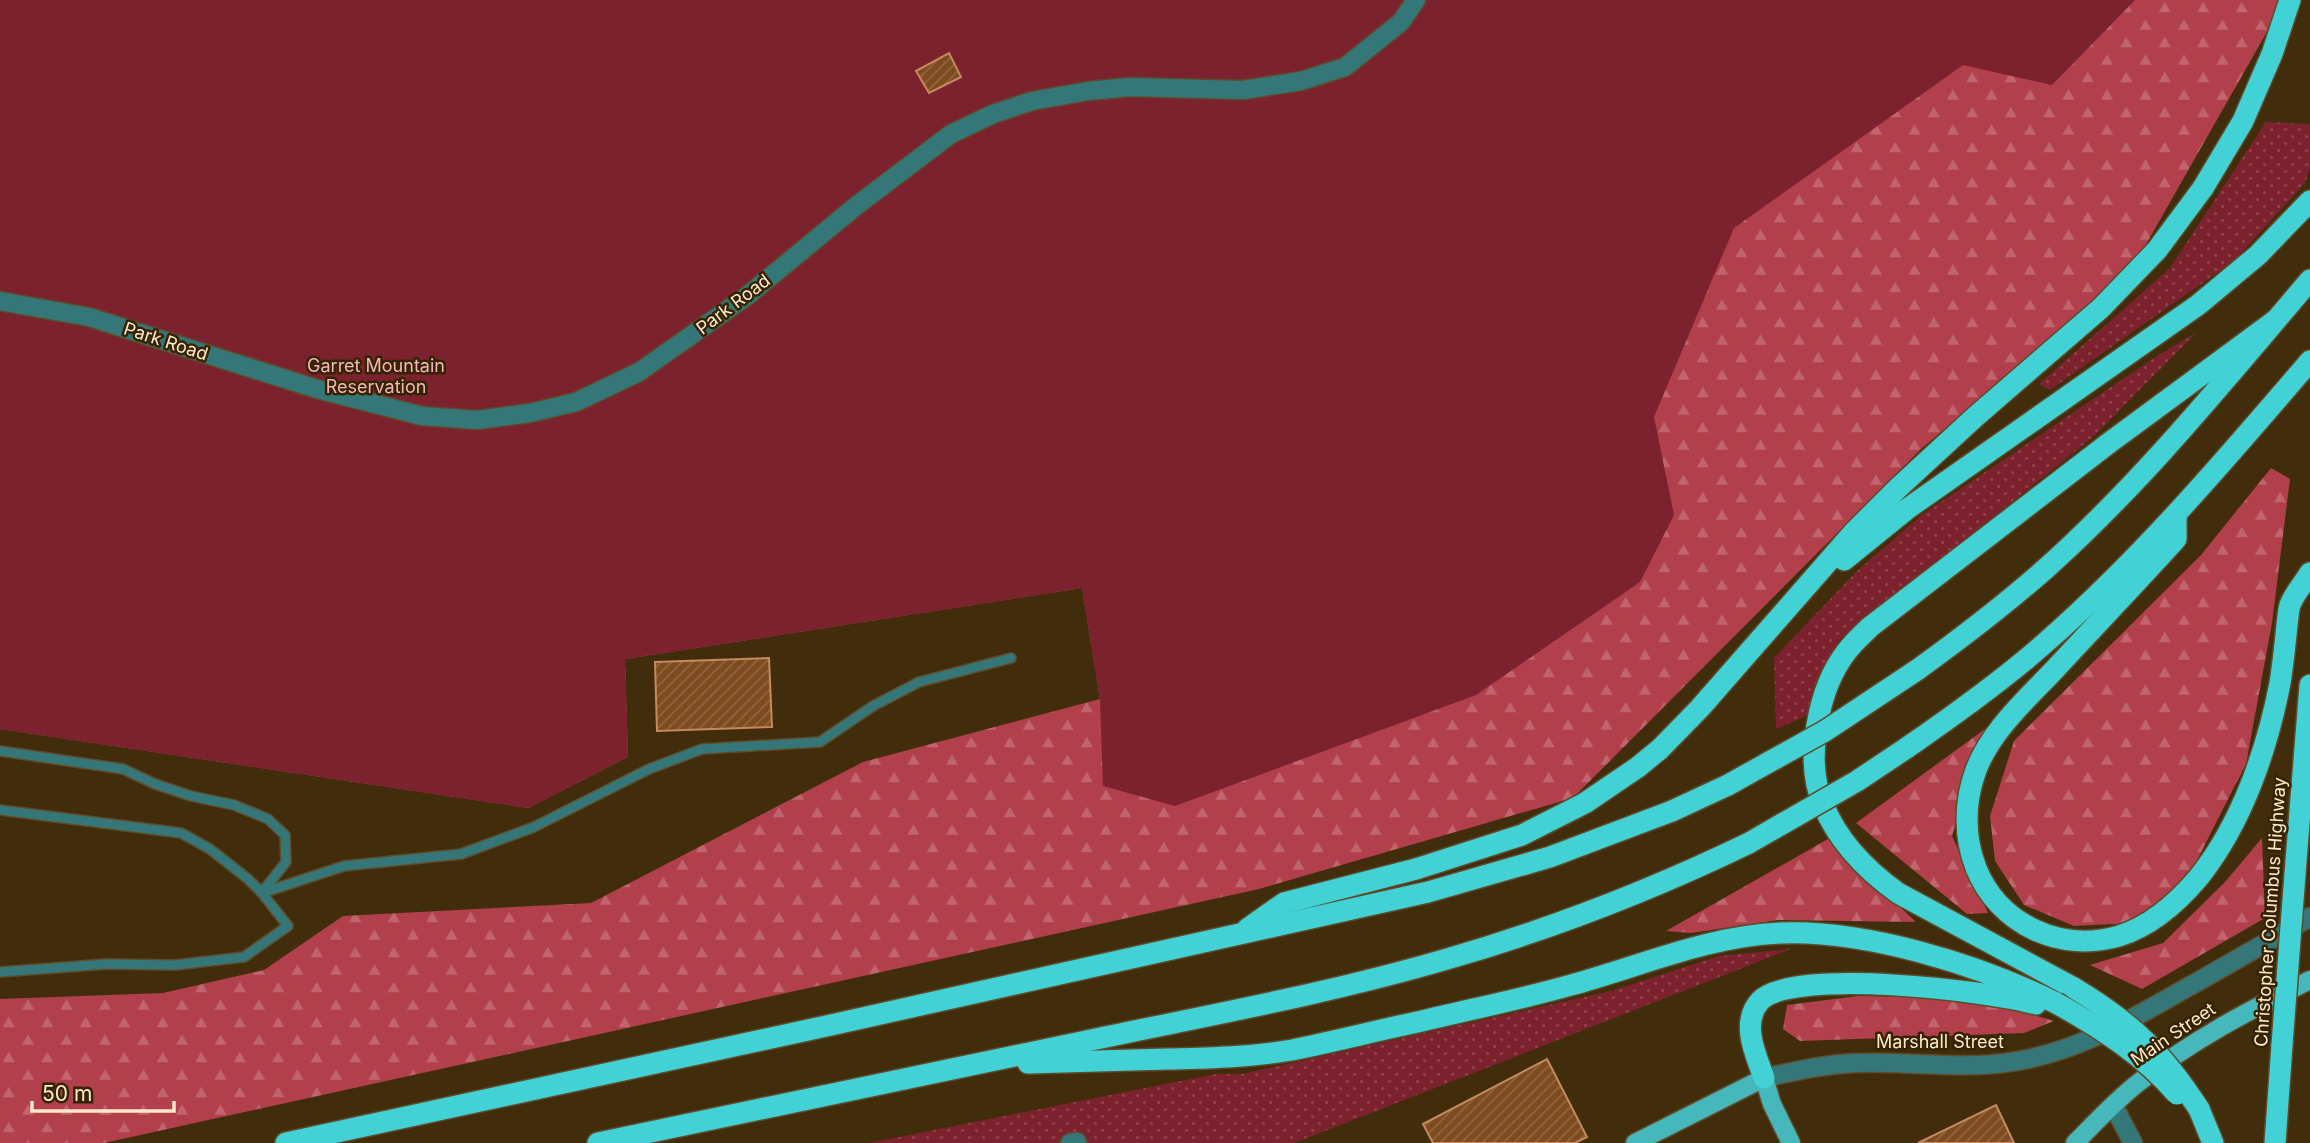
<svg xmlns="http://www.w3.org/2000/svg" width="2310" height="1143" viewBox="0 0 2310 1143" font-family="Inter,sans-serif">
  <defs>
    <pattern id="grass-dots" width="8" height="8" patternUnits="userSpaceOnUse" patternTransform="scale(1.75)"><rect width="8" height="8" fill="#7c222e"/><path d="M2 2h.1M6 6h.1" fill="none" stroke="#90424b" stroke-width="1.8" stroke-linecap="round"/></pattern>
    <pattern id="forest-firs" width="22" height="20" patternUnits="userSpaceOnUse" patternTransform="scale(1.75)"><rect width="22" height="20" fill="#b13f4c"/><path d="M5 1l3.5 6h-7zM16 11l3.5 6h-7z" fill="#c1646d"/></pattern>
    <pattern id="building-hatch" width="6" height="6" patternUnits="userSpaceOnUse" patternTransform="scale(1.75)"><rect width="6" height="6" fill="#7e4b21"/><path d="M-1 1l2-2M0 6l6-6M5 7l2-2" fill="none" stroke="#916540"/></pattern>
  </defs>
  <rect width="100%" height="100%" fill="#412d0c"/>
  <g fill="url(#grass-dots)">
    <polygon points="2266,122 2310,124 2310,167 2305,183 2234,261 2050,390 2039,384 2170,268"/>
    <polygon points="2196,333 2092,438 1838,641 1815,712 1776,729 1774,658 1857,571 1923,514 2157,356"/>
    <polygon points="1791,949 1294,1143 869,1143 1216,1074 1242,1074 1611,991 1719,956"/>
  </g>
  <g fill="url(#forest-firs)">
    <polygon points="0,0 2279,0 2276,16 2132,269 1921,449 1573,798 1259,889 104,1143 0,1143 0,999 163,993 264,970 343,916 591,903 863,762 1100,699 1082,588 625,659 628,757 528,808 0,729"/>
    <polygon points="2271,468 2290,479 2272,623 2246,764 2189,876 2133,923 2074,926 2024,905 1995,861 1990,816 2014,741 2201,555"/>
    <polygon points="1985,729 1952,836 1988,913 1967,914 1856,823"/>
    <polygon points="2262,838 2265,918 2142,989 2090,965 2163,943 2225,882"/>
    <polygon points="1828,839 1916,922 1778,920 1691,933 1666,931"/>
    <polygon points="1858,996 1978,998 2054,1021 2024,1033 1800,1041 1783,1029 1787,1005"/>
  </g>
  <polygon fill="#7c222e" points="0,0 2135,0 2052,85 1963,65 1734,228 1654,417 1674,515 1640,582 1476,695 1175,806 1103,786 1100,699 1082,588 625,659 628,757 528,808 0,729"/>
  <g fill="url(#building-hatch)" stroke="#c48a5e" stroke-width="2">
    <polygon points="949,53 961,77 929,93 916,71"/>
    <polygon points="769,658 772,727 657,731 655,662"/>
    <polygon points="1547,1059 1587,1137 1575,1143 1433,1143 1423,1124"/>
    <polygon points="1996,1105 2014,1143 1918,1143"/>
  </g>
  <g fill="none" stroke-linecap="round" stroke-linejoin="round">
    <defs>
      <g id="service">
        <polyline points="0,751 123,769 155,784 191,796 234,805 268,819 285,835 286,862 263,891"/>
        <polyline points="0,810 181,833 210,849 248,879 262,893 288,926 244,957 175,965 107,964 0,972"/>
        <polyline points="262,893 344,866 461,854 534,827 649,769 702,749 820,742 873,706 919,682 1011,658"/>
      </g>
      <g id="minor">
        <polyline points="0,301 89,317 317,389 422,416 477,420 530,413 576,402 639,372 747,296 856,206 951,134 993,114 1032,101 1088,91 1130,87 1243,90 1301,81 1345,67 1401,22 1416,0"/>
        <polyline points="1070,1143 1077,1142"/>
      </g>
      <g id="tertiary">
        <path d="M1764,1078C1795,1071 1825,1064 1858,1063C1908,1061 1961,1070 2011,1062C2074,1053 2127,1022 2181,991C2224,967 2267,942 2310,917"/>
        <polyline points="2113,1105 2133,1143"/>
      </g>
      <g id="primary">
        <polyline points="1635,1143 1764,1078 1772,1104 1791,1143"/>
        <path d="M2075,1143C2095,1123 2115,1101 2138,1083C2190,1041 2250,1010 2310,980"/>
      </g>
      <g id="motorway">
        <path d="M2176,515V539C2137,582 2097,624 2057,667C2028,698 1991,730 1976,770C1964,802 1964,837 1976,868C1999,925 2061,953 2119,936C2151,926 2178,902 2199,877C2242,823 2267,750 2280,683C2283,664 2285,645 2287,625C2288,619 2288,611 2290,605C2294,594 2304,583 2310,573"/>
        <polyline points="1844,560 1907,509 2198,305 2258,255 2310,201"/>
        <path d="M1917,670C1960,639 2003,606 2043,571C2141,484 2225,380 2310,280"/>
        <path d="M1905,749C1953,716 2001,682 2045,643C2142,558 2226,459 2310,361"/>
        <polyline points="2295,874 2310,685"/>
        <polyline points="1247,929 1284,903 1416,869 1522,835 1585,803 1638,767 1660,749 1700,708 1854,532 1898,488 1975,417 2101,308 2157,250 2203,188 2243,121 2272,54 2290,0"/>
        <path d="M2074,988L1898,893C1866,870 1838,842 1823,804C1804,760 1818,688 1847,651C1854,642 1862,635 1870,627L2109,443L2276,320"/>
        <path d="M1028,1063C1075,1062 1123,1060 1171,1059C1211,1058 1252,1057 1292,1050C1336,1041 1379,1030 1422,1021C1472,1009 1522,999 1571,985C1641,966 1708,936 1781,933C1867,930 1980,965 2056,1003"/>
        <path d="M1764,1078C1756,1055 1740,1023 1760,1001C1792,967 1990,991 2036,1004"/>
        <polyline points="2199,1109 2213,1143"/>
        <polyline points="286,1143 831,1025 1428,892 1550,857 1672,811 1728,785"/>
        <path d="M598,1143C763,1109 927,1074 1091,1040C1210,1015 1331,993 1447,959C1551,929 1652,890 1749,843"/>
        <polyline points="2275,1143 2282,1045"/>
      </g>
    </defs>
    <use href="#service" stroke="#5f4b2a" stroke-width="12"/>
    <use href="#minor" stroke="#5f4b2a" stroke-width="21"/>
    <use href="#tertiary" stroke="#5f4b2a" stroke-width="21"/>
    <use href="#primary" stroke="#5f4b2a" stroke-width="21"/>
    <use href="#motorway" stroke="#5f4b2a" stroke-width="24"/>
    <use href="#service" stroke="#357779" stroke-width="9"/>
    <use href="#minor" stroke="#357779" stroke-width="18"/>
    <use href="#tertiary" stroke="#357779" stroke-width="18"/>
    <use href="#primary" stroke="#46b7ba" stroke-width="18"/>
    <use href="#motorway" stroke="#42d1d5" stroke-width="21"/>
    <defs>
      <g id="motorway-bridge">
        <polyline points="1728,785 1825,731 1917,670"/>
        <polyline points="1749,843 1857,781 1905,749"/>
        <path d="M2074,988C2131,1022 2163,1053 2199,1109"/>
        <path d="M2056,1003C2101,1028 2144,1056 2177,1094"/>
        <polyline points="2282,1045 2295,874"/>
      </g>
    </defs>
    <use href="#motorway-bridge" stroke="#5f4b2a" stroke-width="24" stroke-linecap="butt"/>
    <use href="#motorway-bridge" stroke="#42d1d5" stroke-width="21"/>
  </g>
  <g text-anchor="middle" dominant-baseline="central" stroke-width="5" stroke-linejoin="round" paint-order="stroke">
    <g font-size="18" fill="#fee9ca" stroke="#362302">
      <text transform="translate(733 304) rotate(-37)">Park Road</text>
      <text transform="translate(166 341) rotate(18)">Park Road</text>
      <text transform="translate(2270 912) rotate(-86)">Christopher Columbus Highway</text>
      <text transform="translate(2173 1034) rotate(-34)">Main Street</text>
      <text x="1940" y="1041">Marshall Street</text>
    </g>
    <g font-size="18" fill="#f3b6b8" stroke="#362302">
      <text x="376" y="365">Garret Mountain<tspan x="376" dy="21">Reservation</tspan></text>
    </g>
  </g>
  <path d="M32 1101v10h142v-10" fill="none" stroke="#fee9ca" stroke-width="3.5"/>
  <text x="42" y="1101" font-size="21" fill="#fee9ca" stroke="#362302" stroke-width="5" paint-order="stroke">50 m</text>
</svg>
